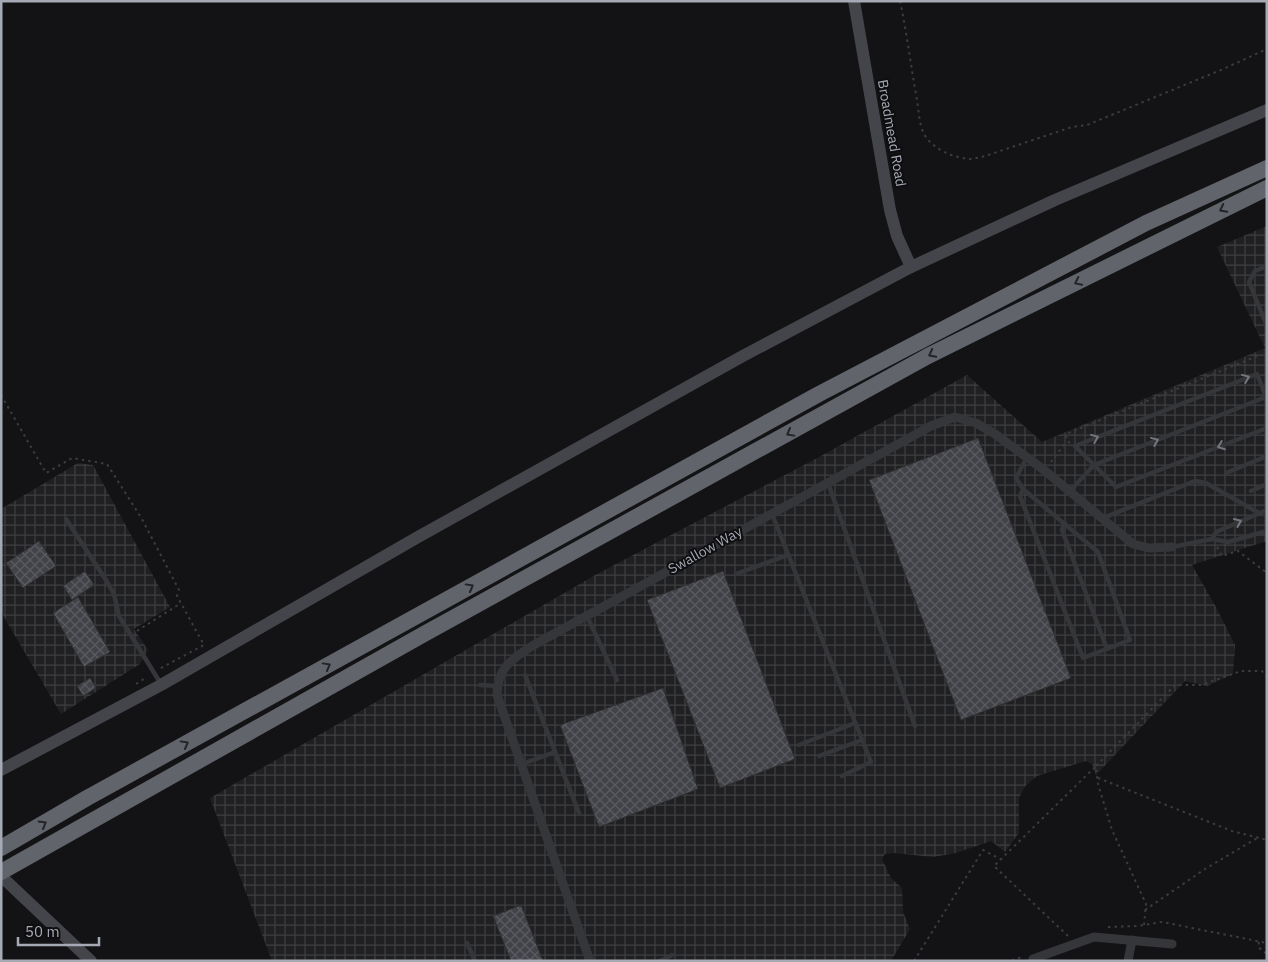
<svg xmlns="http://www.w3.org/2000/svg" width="1268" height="962" viewBox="0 0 1268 962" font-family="'IBM Plex Sans',sans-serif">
  <defs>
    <pattern id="industrial-grid" width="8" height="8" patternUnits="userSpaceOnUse" patternTransform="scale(1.25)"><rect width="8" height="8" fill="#202022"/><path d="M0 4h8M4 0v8" fill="none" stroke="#3d3e40"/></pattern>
    <pattern id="building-cross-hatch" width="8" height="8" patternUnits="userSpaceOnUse" patternTransform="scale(1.25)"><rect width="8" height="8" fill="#424348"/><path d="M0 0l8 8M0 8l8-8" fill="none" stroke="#5a5b60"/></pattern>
  </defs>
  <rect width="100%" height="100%" fill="#131315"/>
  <g fill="url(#industrial-grid)">
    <polygon points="1267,226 1267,541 1192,565 1216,607 1235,645 1233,674 1207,686 1185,681 1096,775 1092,764 1086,761 1037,776 1025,786 1019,798 1019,833 1005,852 991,841 956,853 933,857 894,853 885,854 882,859 891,878 902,888 903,912 910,929 891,961 272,961 210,798 597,574 819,457 967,375 1042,442 1265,348 1217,247"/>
    <polygon points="78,463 93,465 170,607 134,629 148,650 140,664 61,714 1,612 1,509"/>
  </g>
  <g fill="url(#building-cross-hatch)" stroke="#2e2e31">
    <polygon points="978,438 1071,678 961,720 869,480"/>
    <polygon points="39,541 56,566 23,588 6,563"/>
    <polygon points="85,571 94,585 72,600 63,586"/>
    <polygon points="723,571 795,759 720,788 647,600"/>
    <polygon points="78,597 110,652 84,667 53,613"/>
    <polygon points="90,678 96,688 83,696 77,686"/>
    <polygon points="663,688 698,789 599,827 560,725"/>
    <polygon points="521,905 543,961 511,961 493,916"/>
  </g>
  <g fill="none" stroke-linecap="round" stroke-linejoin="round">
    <g stroke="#3b3c41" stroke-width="2" stroke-dasharray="2.5 4" stroke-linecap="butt">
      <path d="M900,1C907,34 911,67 917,100C919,111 919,128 926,137C935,150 954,158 970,159C975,159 980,157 985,156L1072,127L1087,125L1221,70L1267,49"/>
      <polyline points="1,395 46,473 72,458 107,464 142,519 179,590 177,596 204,645 159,669"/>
      <polyline points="1070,443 1067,441 1066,434 1260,355"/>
      <polyline points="1051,462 1066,442"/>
      <polyline points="1217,547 1222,556 1238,551 1267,573"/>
      <polyline points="137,631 181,603"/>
      <polyline points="136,684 147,677"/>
      <polyline points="1098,778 1232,831 1267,840"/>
      <polyline points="1145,910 1205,869 1259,837"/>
      <polyline points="1144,925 1146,904 1112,830 1098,784 1096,766 1175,685 1201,685 1241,671 1262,671 1267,677"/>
      <polyline points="1108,927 1138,926 1162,922 1267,943"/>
      <polyline points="1068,936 994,866 1096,766"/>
      <polyline points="1259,942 1258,947 1267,954"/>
      <polyline points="914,961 983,850 1000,859"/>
      <polyline points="1012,961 1024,956"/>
    </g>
    <g stroke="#35363a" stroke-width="4.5">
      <polyline points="1267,266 1255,271 1249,282 1267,326"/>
      <polyline points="1267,399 1257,374 1075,446 1116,487 1267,428"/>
      <polyline points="1226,473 1267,456"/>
      <polyline points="828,483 915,726"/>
      <polyline points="1023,489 1020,496 1083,658 1130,640 1098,552 1023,489 1016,478 1027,457"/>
      <polyline points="1070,491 1094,465 1266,397"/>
      <polyline points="1251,491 1267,484"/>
      <polyline points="772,514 871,762 842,776"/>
      <polyline points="1103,518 1195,481 1206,483 1259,513"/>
      <polyline points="66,519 106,580 114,594 119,616 161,684"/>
      <polyline points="1065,523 1062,530 1107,649"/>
      <polyline points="1212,539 1216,532 1267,510"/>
      <polyline points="1172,547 1212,539 1228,542 1267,531"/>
      <polyline points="736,574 788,555"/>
      <polyline points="587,616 617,680"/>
      <polyline points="525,675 579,813"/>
      <polyline points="480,685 497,686"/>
      <polyline points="799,745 855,723"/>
      <polyline points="819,756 862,740"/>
      <polyline points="522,764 555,752"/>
      <polyline points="467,943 475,961"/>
      <polyline points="660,961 672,955"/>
    </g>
    <g stroke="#35363a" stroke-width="9">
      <polyline points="1033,959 1094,937 1172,944"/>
      <path d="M590,961L497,695C497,668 512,659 532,646L931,426L955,417L976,423L995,434L1044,470L1133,544L1149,548L1172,547"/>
      <polyline points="1128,961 1132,940"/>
    </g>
    <g stroke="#43454a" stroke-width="12">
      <polyline points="854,1 890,210 897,236 911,267"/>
      <polyline points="1,770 161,685 418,537 741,357 911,267 1055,200 1267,110"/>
      <polyline points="1,876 91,961"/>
    </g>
    <g stroke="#61646b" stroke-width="16">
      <polyline points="1,848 87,798 819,394 1146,223 1267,168"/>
      <polyline points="1,872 424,634 928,356 1267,188"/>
    </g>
  </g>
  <defs><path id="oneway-chevron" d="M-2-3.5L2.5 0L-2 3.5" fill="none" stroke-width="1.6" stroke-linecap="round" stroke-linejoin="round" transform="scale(1.25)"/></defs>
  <g stroke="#232427">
    <use href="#oneway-chevron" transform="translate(1223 209) rotate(153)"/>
    <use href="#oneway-chevron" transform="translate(1078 282) rotate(154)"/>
    <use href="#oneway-chevron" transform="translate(932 354) rotate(153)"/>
    <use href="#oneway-chevron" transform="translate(790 433) rotate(151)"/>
    <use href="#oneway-chevron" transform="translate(470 587) rotate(-29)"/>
    <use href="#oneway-chevron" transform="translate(327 666) rotate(-29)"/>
    <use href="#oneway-chevron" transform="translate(185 744) rotate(-29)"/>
    <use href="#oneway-chevron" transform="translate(43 824) rotate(-30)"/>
  </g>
  <g stroke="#73767e">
    <use href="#oneway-chevron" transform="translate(1246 378) rotate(-22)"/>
    <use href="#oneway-chevron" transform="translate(1095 438) rotate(-22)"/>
    <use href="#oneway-chevron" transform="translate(1155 441) rotate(-22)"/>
    <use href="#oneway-chevron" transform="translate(1221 446) rotate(159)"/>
    <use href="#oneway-chevron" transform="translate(1238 522) rotate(-24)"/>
  </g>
  <g text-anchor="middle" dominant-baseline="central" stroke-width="4" stroke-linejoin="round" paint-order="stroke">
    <g font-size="14" fill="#a6aab5" stroke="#0e0e10">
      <text transform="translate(892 133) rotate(80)">Broadmead Road</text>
      <text transform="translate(705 550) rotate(-29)">Swallow Way</text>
    </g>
  </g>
  <rect width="1268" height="962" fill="none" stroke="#a6aab5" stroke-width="5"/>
  <path d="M18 937v8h81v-8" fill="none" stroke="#a6aab5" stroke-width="2.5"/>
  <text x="25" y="937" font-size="15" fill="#a6aab5" stroke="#0e0e10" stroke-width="4" paint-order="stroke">50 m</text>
</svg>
